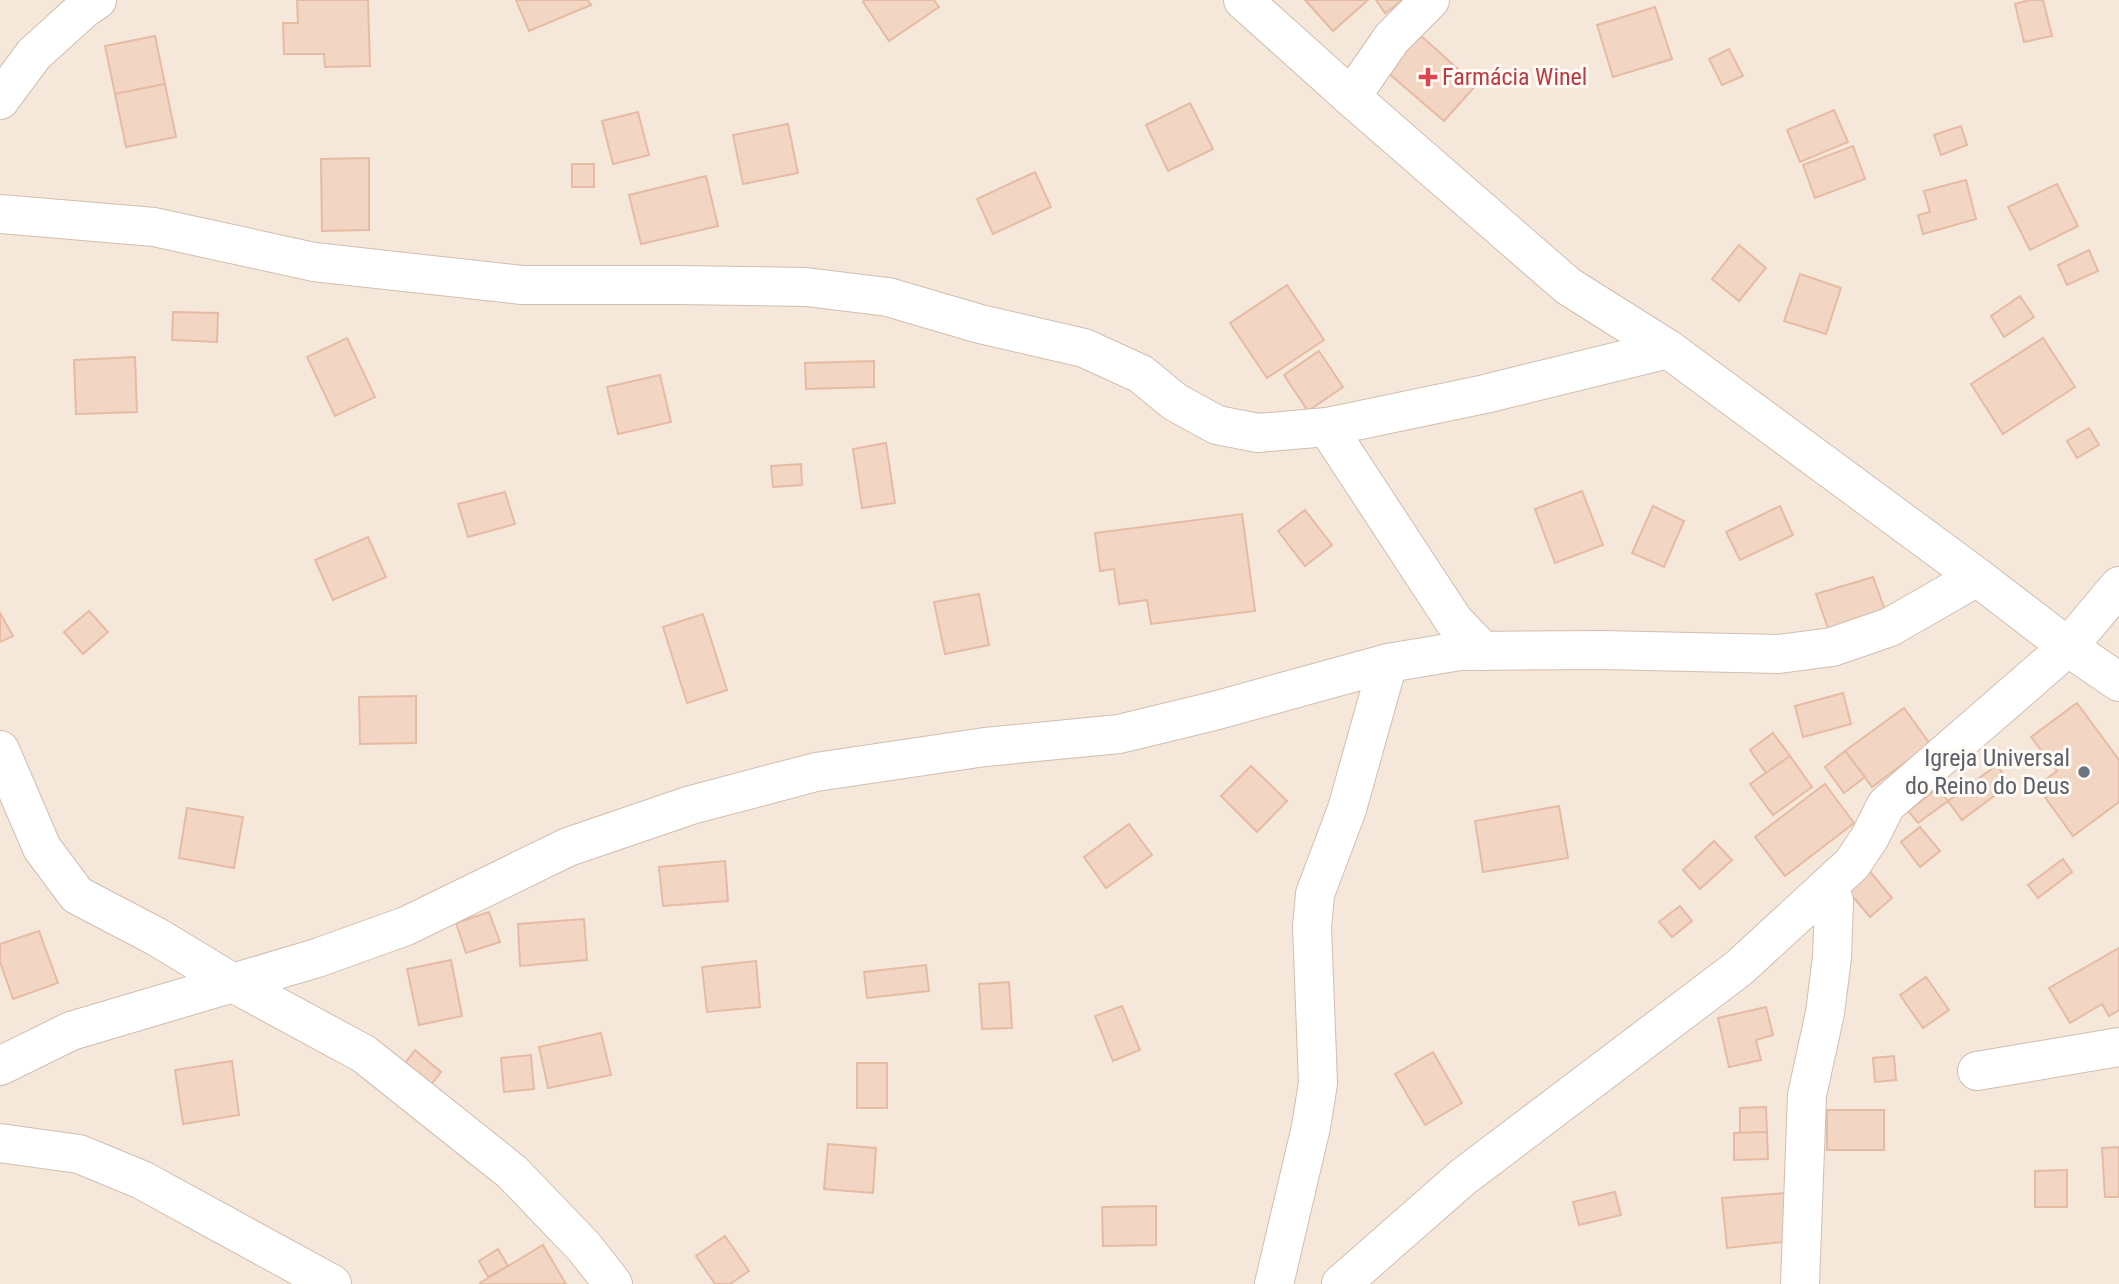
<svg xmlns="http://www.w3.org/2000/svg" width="2119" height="1284" viewBox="0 0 2119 1284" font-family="'Roboto Condensed',sans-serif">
  <rect width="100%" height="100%" fill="#fdf6ec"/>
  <rect fill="#f5e8da" x="0" y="0" width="2119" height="1284"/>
  <g fill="#f3d5c3" stroke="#e6bba3" stroke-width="2">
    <polygon points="297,0 368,0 370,66 325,67 324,54 284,54 283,23 298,23"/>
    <polygon points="516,0 588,0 591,5 529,31"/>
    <polygon points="865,0 934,0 939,7 889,41 863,2"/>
    <polygon points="1305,0 1368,0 1333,31"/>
    <polygon points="1376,0 1403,0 1385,13"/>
    <polygon points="2030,0 2043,0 2052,36 2024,42 2015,4"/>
    <polygon points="1655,7 1672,59 1613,77 1597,25"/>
    <polygon points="1420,35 1476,85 1444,121 1387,72"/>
    <polygon points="155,36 165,84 115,94 105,46"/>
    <polygon points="1729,49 1743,76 1722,85 1709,59"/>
    <polygon points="165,84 176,137 126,147 115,94"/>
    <polygon points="1190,103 1213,149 1168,171 1146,125"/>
    <polygon points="1834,110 1848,142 1800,162 1787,130"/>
    <polygon points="638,112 649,155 613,164 602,121"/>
    <polygon points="788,124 798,173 743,184 733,135"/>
    <polygon points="1961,126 1967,145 1941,155 1934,135"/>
    <polygon points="1853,146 1865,179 1815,198 1803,165"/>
    <polygon points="369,158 369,230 322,231 321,159"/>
    <rect x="572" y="164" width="22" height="23"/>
    <polygon points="1035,172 1051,207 993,234 977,199"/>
    <polygon points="706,176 718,226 641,244 629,195"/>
    <polygon points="1966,180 1976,219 1923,234 1918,215 1930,212 1924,191"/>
    <polygon points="2057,184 2078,226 2030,250 2008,207"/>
    <polygon points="1739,245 1766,268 1739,301 1712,279"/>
    <polygon points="2089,250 2098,271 2067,285 2058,265"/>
    <polygon points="1800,274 1841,288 1826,334 1784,321"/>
    <polygon points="1287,285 1324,340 1267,378 1230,323"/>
    <polygon points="2020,296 2034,317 2004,337 1991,316"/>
    <polygon points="173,312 218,313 217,342 172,340"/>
    <polygon points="347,338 375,397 335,416 307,357"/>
    <polygon points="2043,338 2075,387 2003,434 1971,384"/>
    <polygon points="1319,351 1343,387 1308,411 1284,375"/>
    <polygon points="135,357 137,412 76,414 74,360"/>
    <polygon points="874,361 874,387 806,389 805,363"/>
    <polygon points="660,375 671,422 618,434 607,387"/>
    <polygon points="2089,428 2099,445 2077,458 2067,441"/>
    <polygon points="886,443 895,503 862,508 853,449"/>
    <polygon points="801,464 802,485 773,487 771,466"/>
    <polygon points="1582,491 1603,545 1555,563 1535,509"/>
    <polygon points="505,492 515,524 468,537 458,504"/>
    <polygon points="1653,506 1684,521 1664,567 1632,553"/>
    <polygon points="1780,506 1793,535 1740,560 1726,532"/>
    <polygon points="1305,510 1332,545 1305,566 1278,531"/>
    <polygon points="1242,514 1255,611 1151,624 1147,600 1119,604 1114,569 1100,571 1095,533"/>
    <polygon points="368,537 386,577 333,600 315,560"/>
    <polygon points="1873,577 1886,613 1829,631 1816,594"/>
    <polygon points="979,594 989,645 945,654 934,602"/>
    <polygon points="89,611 108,632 83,654 64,632"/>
    <polygon points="0,613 13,636 0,642"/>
    <polygon points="703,614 727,690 687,703 663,627"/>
    <polygon points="1843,693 1851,724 1803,737 1795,706"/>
    <polygon points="416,696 416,743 360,744 359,697"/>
    <polygon points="2077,703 2119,760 2119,802 2073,836 2037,786 2057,771 2031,737"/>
    <polygon points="1904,708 1930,744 1872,787 1845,751"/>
    <polygon points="1773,733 1790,756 1766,773 1750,750"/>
    <polygon points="1845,751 1865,777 1844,793 1825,767"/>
    <polygon points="1790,756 1812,787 1773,815 1750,784"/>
    <polygon points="1997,765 2010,784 1962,820 1948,801"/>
    <polygon points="1251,766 1287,801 1257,832 1221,796"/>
    <polygon points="1825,784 1854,823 1785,876 1755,837"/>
    <polygon points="1938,788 1948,801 1918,823 1908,811"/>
    <polygon points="1559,806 1568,858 1483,872 1475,821"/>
    <polygon points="187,808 243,817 234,868 179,858"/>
    <polygon points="1129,824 1152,855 1106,888 1084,857"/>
    <polygon points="1920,827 1940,851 1920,867 1901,842"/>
    <polygon points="1714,841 1732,860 1700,889 1683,870"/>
    <polygon points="2063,859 2072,872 2038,898 2028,885"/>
    <polygon points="725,861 728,901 663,906 659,867"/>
    <polygon points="1866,867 1892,898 1870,917 1844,886"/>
    <polygon points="1680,906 1692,921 1672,937 1659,922"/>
    <polygon points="489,912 500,942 466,953 456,923"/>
    <polygon points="584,919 587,960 520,966 518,924"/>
    <polygon points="39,931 58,983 13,999 0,962 0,944"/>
    <polygon points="2119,948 2119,1010 2109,1016 2102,1004 2070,1023 2049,988"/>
    <polygon points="451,960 462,1016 419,1025 407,969"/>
    <polygon points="756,961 760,1007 707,1012 702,967"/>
    <polygon points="926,965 929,991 867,998 864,972"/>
    <polygon points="1926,977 1949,1010 1923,1028 1900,995"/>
    <polygon points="1009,982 1012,1028 982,1029 979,984"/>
    <polygon points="1122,1006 1140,1050 1113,1061 1095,1016"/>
    <polygon points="1766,1007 1773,1035 1756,1040 1761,1060 1729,1067 1718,1018"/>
    <polygon points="601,1033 611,1075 548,1088 539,1047"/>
    <polygon points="415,1050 441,1072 426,1091 400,1070"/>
    <polygon points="1433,1052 1462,1103 1425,1125 1395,1074"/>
    <polygon points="531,1055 534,1089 504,1092 501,1058"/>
    <polygon points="1894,1056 1896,1080 1875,1082 1873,1058"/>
    <polygon points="232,1061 239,1115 183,1124 175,1070"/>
    <rect x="857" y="1063" width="30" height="45"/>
    <polygon points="1766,1107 1767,1132 1740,1133 1740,1108"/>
    <rect x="1827" y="1110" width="57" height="40"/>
    <polygon points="1767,1132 1768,1159 1734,1160 1734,1133"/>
    <polygon points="828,1144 876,1148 873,1193 824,1189"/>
    <polygon points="2119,1147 2119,1197 2105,1197 2102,1148"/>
    <polygon points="2067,1170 2067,1207 2035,1207 2035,1171"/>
    <polygon points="1615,1192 1621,1215 1579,1225 1573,1202"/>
    <polygon points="1786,1193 1791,1241 1727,1248 1722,1198"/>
    <polygon points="1156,1206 1156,1245 1103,1246 1102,1207"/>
    <polygon points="725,1236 749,1271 730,1284 715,1284 696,1256"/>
    <polygon points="543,1245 566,1284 481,1284 480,1283"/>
    <polygon points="498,1249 508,1266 488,1277 479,1261"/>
  </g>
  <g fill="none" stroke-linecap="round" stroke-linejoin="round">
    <defs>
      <g id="minor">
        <polyline points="1243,0 1351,97 1568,286 1668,349 1977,577 2068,647 2119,682"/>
        <polyline points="1351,97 1392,38 1430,0"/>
        <polyline points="0,100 34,54 85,8 97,0"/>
        <polyline points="0,214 154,227 314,262 522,285 678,285 806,287 888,297 980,324 1084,348 1141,374 1175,402 1217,425 1258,433 1327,427 1485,394 1668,349"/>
        <polyline points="1327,427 1454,621 1483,651"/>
        <polyline points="0,750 42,848 77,895 157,937 233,983 364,1054 512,1172 584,1247 613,1284"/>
        <polyline points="0,1066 71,1031 317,958 406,926 568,847 691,805 816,772 985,747 1119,734 1214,711 1388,663 1460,651 1603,650 1779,654 1832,647 1890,627 1977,577"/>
        <polyline points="1977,1071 2119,1047"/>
        <polyline points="0,1143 79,1154 142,1180 332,1284"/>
        <polyline points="1274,1284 1311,1127 1318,1083 1312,927 1315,894 1347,809 1388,663"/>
        <polyline points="1341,1284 1463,1177 1739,968 1852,864 1870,837 1886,805 2068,647 2119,586"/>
        <polyline points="1800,1284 1807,1095 1825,1013 1832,957 1834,901 1829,885"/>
      </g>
    </defs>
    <use href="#minor" stroke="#d1beb0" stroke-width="40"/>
    <use href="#minor" stroke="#fff" stroke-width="38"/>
  </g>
  <path fill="#e0444e" stroke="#fffaf3" stroke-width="2.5" d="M1424.5 66.5h7v7h7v7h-7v7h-7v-7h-7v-7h7z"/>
  <circle fill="#6b7280" stroke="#fffaf3" stroke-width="2.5" cx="2084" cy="772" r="7"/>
  <g text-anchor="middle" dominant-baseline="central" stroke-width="6" stroke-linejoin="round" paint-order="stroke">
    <g font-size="24" fill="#be3a42" stroke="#fffaf3" text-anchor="start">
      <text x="1442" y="77">Farmácia Winel</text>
    </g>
    <g font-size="24" fill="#5b616d" stroke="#fffaf3" text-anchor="end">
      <text x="2070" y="758">Igreja Universal<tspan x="2070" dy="28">do Reino do Deus</tspan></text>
    </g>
  </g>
</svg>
